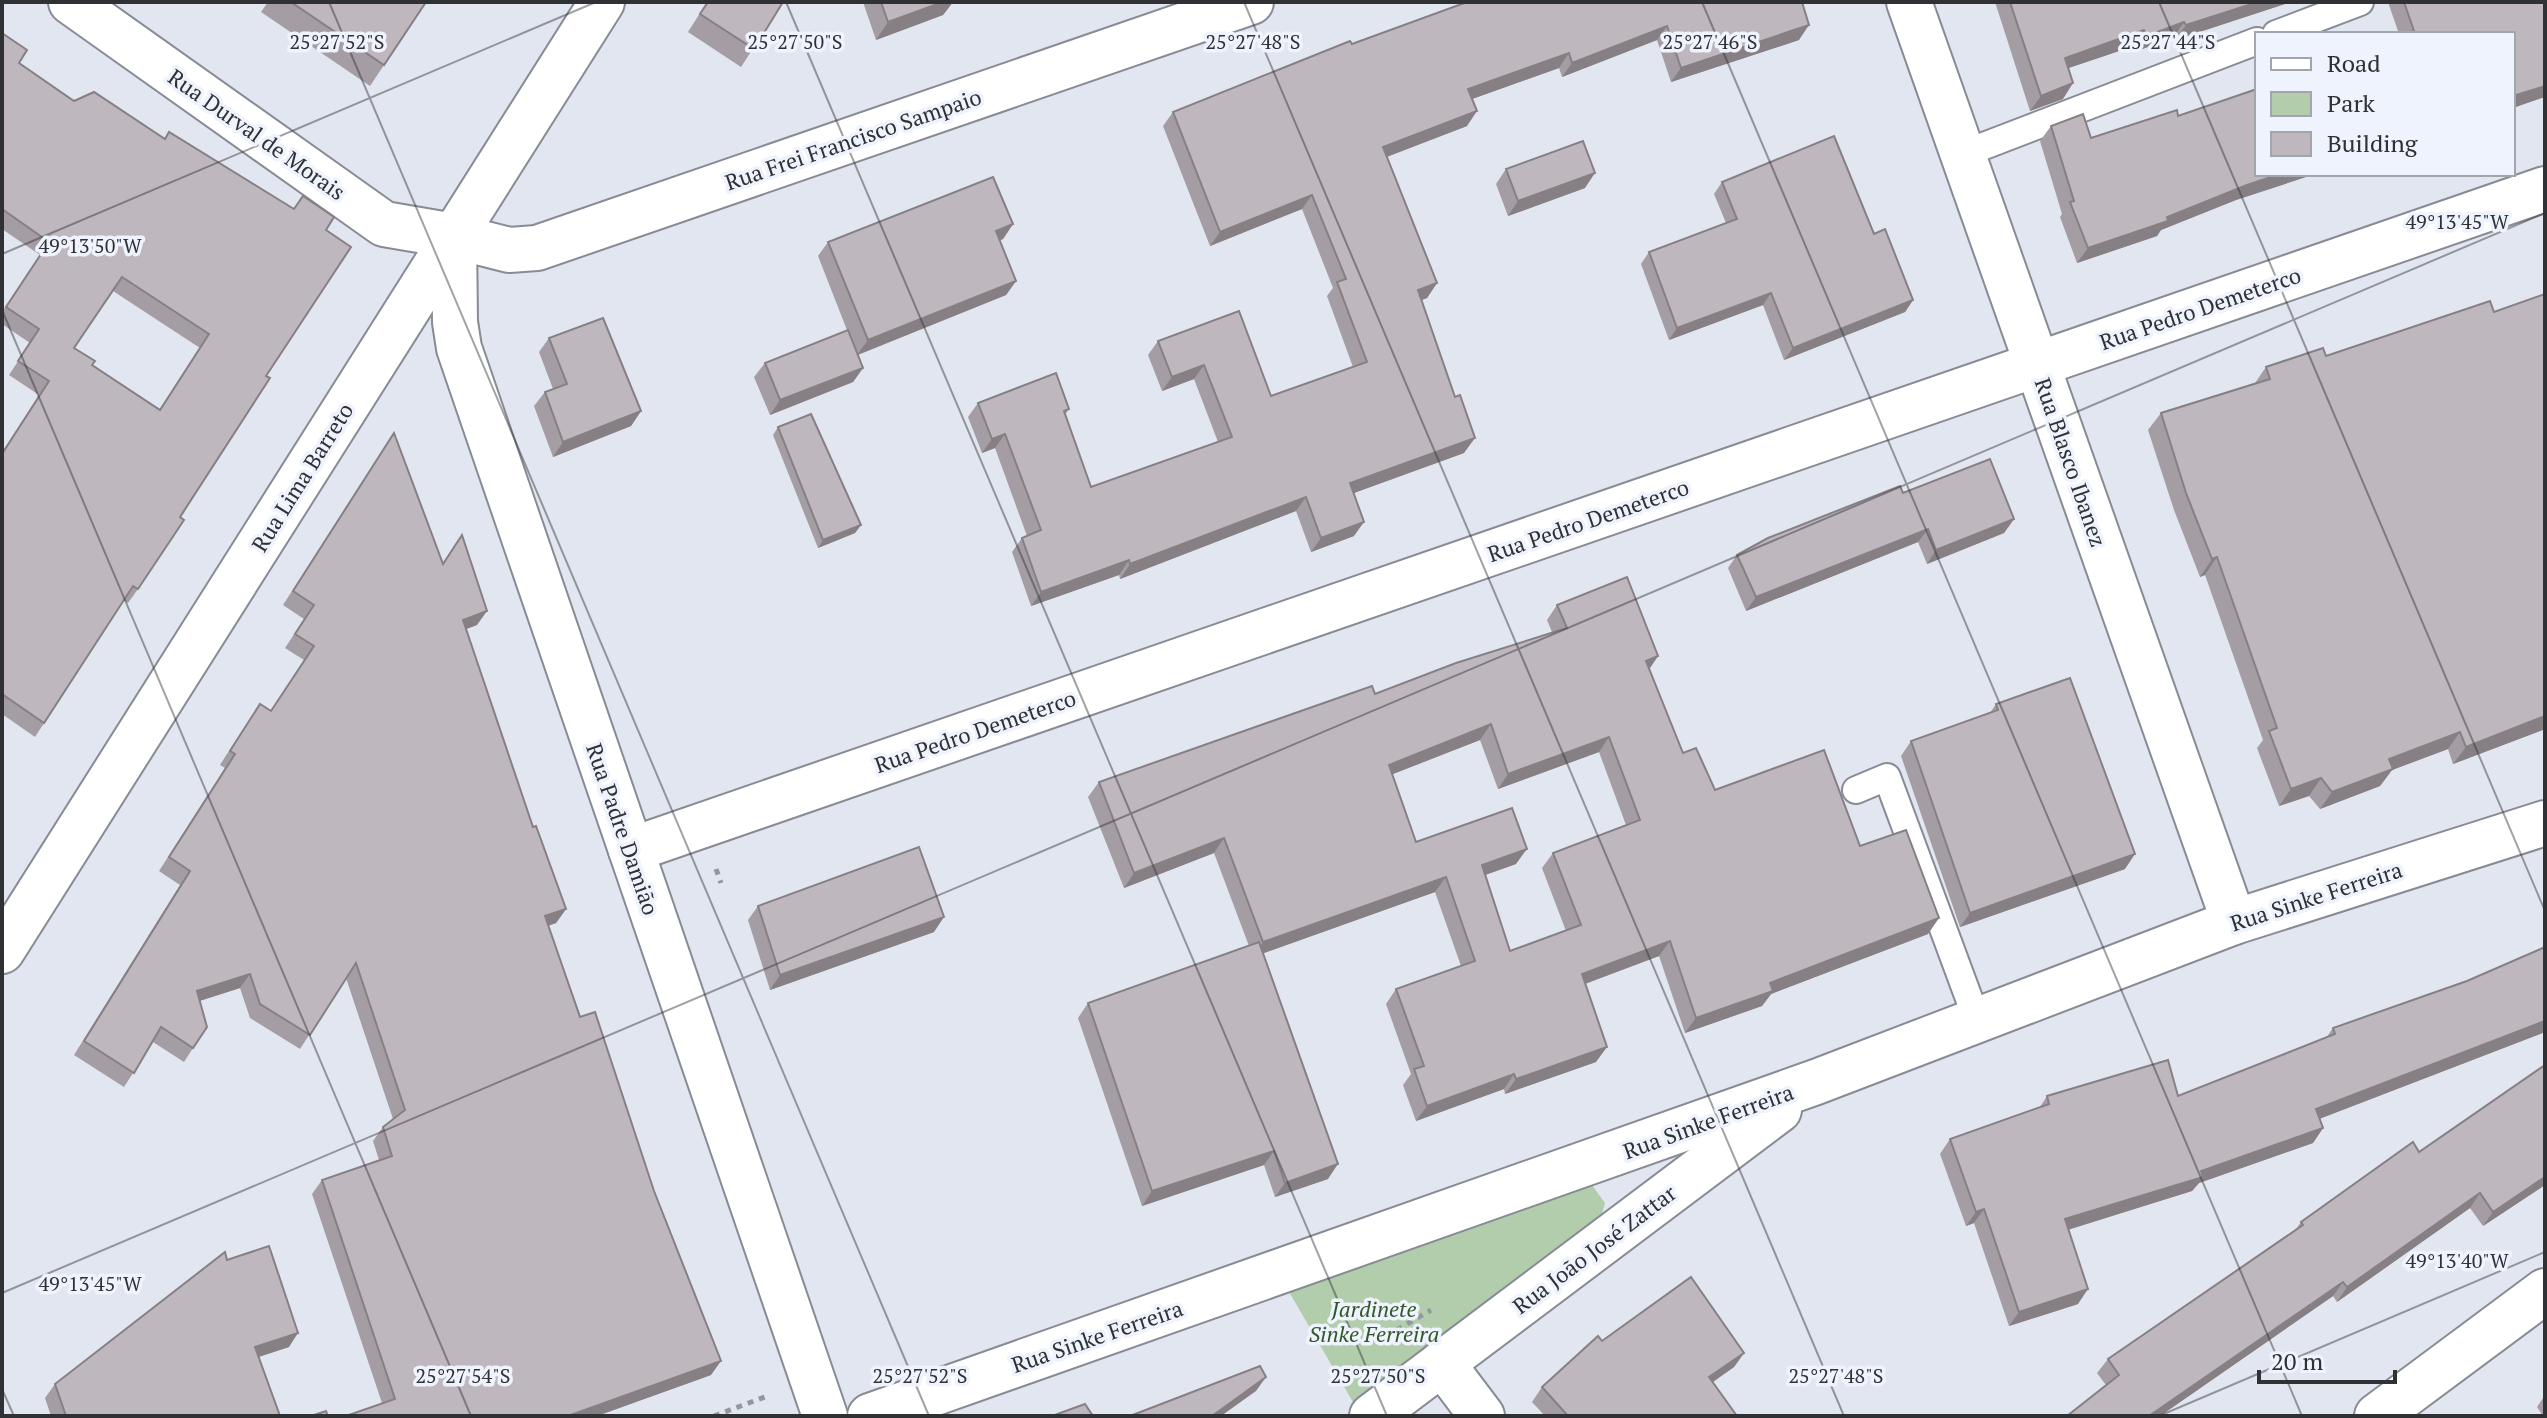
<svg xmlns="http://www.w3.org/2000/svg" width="2547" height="1418" viewBox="0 0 2547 1418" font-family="'PT Serif',serif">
  <rect width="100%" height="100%" fill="#e2e6f0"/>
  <polygon fill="#b1cdab" points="1586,1177 1605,1203 1602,1214 1479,1316 1357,1409 1288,1290"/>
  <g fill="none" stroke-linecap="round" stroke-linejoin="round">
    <defs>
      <g id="lane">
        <polyline points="2276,34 2360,2"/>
        <polyline points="1963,154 2257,41"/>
        <polyline points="1856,790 1887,777 1977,1020"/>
      </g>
      <g id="street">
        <polyline points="71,2 384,224 454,236 509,250 537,248 1251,2"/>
        <polyline points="1909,2 2234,922"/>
        <polyline points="454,236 455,322 459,348 825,1416"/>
        <polyline points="631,850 2545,189"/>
        <polyline points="2,951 602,2"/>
        <polyline points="1442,1363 1482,1416"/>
        <polyline points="870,1416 1816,1082 2234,922 2545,823"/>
        <polyline points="1372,1416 1779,1110"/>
        <polyline points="2377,1416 2545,1291"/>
      </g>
    </defs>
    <use href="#lane" stroke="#878b94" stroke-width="30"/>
    <use href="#street" stroke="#878b94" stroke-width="48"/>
    <g stroke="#95979f" stroke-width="5" stroke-dasharray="6 6" stroke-linecap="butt">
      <polyline points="716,869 721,883"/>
      <polyline points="1376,1342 1431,1310"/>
      <polyline points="714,1416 770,1395"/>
    </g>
    <use href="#lane" stroke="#fff" stroke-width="26"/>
    <use href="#street" stroke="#fff" stroke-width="44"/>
  </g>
  <g fill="#a49da3" fill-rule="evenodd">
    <polygon points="268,2 426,2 370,86 261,12"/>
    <polygon points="707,2 783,2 741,67 688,32"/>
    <polygon points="863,2 953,2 943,15 876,40"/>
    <polygon points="1467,2 1799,40 1671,82 1657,40 1562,77 1559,68 1472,99 1467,126 1387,157 1437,283 1427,298 1422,300 1464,453 1354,493 1354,536 1311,552 1296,511 1120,579 1119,575 1031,606 1012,552 1022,538 1027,536 995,448 982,453 968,417 978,403 1069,409 1065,415 1091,487 1218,442 1194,379 1162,391 1148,355 1158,341 1271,396 1353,367 1327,296 1333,288 1302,209 1210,246 1163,126 1173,112"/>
    <polygon points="1995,2 2291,2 2175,40 2174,37 2137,51 2134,46 2068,68 2063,99 2030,111"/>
    <polygon points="2388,2 2545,2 2513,34 2399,34"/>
    <path d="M2,33L19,63L74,101L164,139L326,230L266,376L138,589L128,603L124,600L35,737L2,714V452L39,395L9,375L30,343L2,324V312L40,255L2,229ZM113,291L200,348L160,409L92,365L74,348Z"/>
    <polygon points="2178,116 2257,174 2315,174 2236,200 2161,230 2157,236 2077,263 2060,217 2062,214 2040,141 2051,126 2091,138"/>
    <polygon points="1506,169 1585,188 1508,216 1496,184"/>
    <polygon points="1722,182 1874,234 1913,300 1905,312 1784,360 1763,305 1669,340 1641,264 1649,252 1726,223 1714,194"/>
    <polygon points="1013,224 1003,239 1000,240 1016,281 1006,295 858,355 863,368 853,382 770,415 754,377 765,363 847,330 818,256 828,242"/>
    <polygon points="2545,294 2545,729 2453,764 2448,749 2392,770 2380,786 2320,809 2309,796 2279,806 2257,748 2263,740 2205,575 2200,577 2174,510 2148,430 2161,413 2255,383 2266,367 2326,356 2494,312"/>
    <polygon points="549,338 641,411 631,426 553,457 534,406 545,392 553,389 539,352"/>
    <polygon points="778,427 861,525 855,533 818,548 773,435"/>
    <polygon points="394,433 443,563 462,535 477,625 466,629 533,827 566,909 556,923 548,926 711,1375 597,1416 346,1416 382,1403 312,1194 322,1180 379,1160 373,1141 383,1127 393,1119 346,978 300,1049 250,1018 240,988 199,1001 193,1048 184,1062 153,1042 124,1087 74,1055 180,885 159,871 225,768 220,765 225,757 260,704 271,711 304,660 285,648 304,619 283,605"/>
    <polygon points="1903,493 2014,519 2004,533 1927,564 1918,542 1746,611 1728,568 1737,555"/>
    <path d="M1557,605L1658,656L1649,669L1683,753L1715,790L1860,846L1928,934L1771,994L1762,1006L1685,1033L1659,956L1585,984L1596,1062L1505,1094L1504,1089L1416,1121L1403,1085L1411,1074L1386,1004L1396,989L1461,966L1435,892L1263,953L1328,1179L1275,1197L1264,1165L1142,1206L1078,1018L1088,1003L1249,946L1214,853L1124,888L1088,797L1099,782L1375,694L1552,632L1547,620ZM1480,740L1498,789L1599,752L1626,825L1553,853L1542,868L1566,931L1510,951L1485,875L1516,864L1416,842L1392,774Z"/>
    <polygon points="1996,704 2125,869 1960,927 1901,756 1911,741 1990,713"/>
    <polygon points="758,906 934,932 770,990 748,920"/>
    <polygon points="2545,947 2545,1032 2319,1119 2323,1128 2313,1143 2199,1183 2192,1191 2068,1229 2078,1304 2009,1326 1974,1223 1966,1226 1940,1154 1950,1139 2040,1107 2047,1096 2178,1096 2326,1038 2333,1028 2467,981"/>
    <polygon points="2419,1152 2545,1185 2483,1226 2470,1208 2337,1302 2333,1296 2160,1416 2067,1416 2106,1385 2097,1373 2108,1359 2296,1229 2301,1222"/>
    <polygon points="227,1260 289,1347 259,1357 280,1416 51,1416 45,1398 55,1384"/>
    <polygon points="1602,1341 1744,1353 1734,1367 1712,1382 1737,1416 1545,1416 1532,1402 1542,1387"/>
    <polygon points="2545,1395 2545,1416 2543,1416 2537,1407"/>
  </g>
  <g fill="#868085">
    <polygon points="943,2 953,2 943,15 876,40 888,22"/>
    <polygon points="2258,2 2291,2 2175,40 2186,25"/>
    <polygon points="2184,22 2174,37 2137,51 2147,36"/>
    <polygon points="1809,25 1799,40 1671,82 1681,68"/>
    <polygon points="1667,26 1657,40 1562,77 1572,63"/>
    <polygon points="2144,30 2134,46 2054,73 2065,58"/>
    <polygon points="1569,53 1559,68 1458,104 1468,89"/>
    <polygon points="2073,83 2063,99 2030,111 2041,96"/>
    <polygon points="2545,86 2545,97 2513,108 2513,96"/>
    <polygon points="1477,111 1467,126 1373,162 1383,147"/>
    <polygon points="1595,173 1585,188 1508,216 1518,201"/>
    <polygon points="2280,174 2315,174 2236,200 2161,230 2157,236 2077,263 2088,248 2247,185"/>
    <polygon points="1312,195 1302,209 1210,246 1220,232"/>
    <polygon points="1013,224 1003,239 986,246 996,231"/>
    <polygon points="1016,281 1006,295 857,355 868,340"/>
    <polygon points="1437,283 1427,298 1408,305 1418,290"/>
    <polygon points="1771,293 1763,305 1669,340 1677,328"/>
    <polygon points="1913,300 1905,312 1784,360 1793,348"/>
    <polygon points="1204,365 1194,379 1162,391 1172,377"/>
    <polygon points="863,368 853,382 770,415 780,400"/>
    <polygon points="641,411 631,426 553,457 563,442"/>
    <polygon points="1005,434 995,448 982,453 992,439"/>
    <polygon points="1475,438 1464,453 1340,498 1350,483"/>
    <polygon points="1306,497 1296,511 1120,579 1130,564"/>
    <polygon points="2014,519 2004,533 1927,564 1936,550"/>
    <polygon points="1364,522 1354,536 1311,552 1321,538"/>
    <polygon points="861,525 855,533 818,548 823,540"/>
    <polygon points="1928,529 1918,542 1746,611 1756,597"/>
    <polygon points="2217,557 2205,575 2200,577 2212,559"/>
    <polygon points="1129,560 1119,575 1031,606 1041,592"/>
    <polygon points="487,611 477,625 453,634 463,620"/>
    <polygon points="1658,656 1648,671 1646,661"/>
    <polygon points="2545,716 2545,729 2453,764 2466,747"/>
    <polygon points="1491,724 1480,740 1378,780 1389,765"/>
    <polygon points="2460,732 2448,749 2392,770 2380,786 2320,809 2332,792 2389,759"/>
    <polygon points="1609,737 1599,752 1498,789 1508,774"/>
    <polygon points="2321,778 2309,796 2279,806 2291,789"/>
    <polygon points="1224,838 1214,853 1124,888 1134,873"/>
    <polygon points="1527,849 1516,864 1471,880 1482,865"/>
    <polygon points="2135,854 2125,869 1960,927 1970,913"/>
    <polygon points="1446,877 1435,892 1253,957 1263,942"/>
    <polygon points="566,909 556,923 535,930 545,916"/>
    <polygon points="944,917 934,932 770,990 780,975"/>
    <polygon points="1939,918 1928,934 1771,994 1762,1006 1685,1033 1696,1018 1770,983"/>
    <polygon points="1670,941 1659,956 1571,989 1582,974"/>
    <polygon points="250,974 240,988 187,1005 197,991"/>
    <polygon points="2545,1021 2545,1032 2306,1124 2316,1109"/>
    <polygon points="1607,1047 1596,1062 1505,1094 1516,1079"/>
    <polygon points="1514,1074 1504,1089 1416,1121 1427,1106"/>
    <polygon points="2323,1128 2313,1143 2199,1183 2192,1191 2055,1234 2065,1219"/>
    <polygon points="1274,1151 1264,1165 1142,1206 1152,1191"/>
    <polygon points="1338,1164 1328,1179 1275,1197 1285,1183"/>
    <polygon points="2545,1177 2545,1185 2483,1226 2493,1212"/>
    <polygon points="2480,1193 2470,1208 2337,1302 2347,1287"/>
    <polygon points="1984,1209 1974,1223 1966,1226 1976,1212"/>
    <polygon points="2343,1282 2333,1296 2160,1416 2149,1416"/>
    <polygon points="2088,1289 2078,1304 2009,1326 2019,1312"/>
    <polygon points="298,1333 289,1347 245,1361 255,1347"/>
    <polygon points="1744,1353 1734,1367 1699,1392 1709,1377"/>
    <polygon points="721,1361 711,1375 597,1416 568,1416"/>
    <polygon points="1266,1377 1256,1391 1221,1416 1212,1416"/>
  </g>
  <g fill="#bfb7be" stroke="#868085" stroke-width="2" fill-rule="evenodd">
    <polygon points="291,2 426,2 384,65"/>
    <polygon points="708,2 783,2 754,49 700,14"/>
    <polygon points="881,2 943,2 888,22"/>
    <polygon points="1467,2 1802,2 1809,25 1681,68 1667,26 1572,63 1569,53 1468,89 1477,111 1383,147 1437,283 1418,290 1455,397 1460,395 1475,438 1350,483 1364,522 1321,538 1306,497 1130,564 1129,560 1041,592 1022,538 1041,530 1005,434 992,439 978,403 1056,373 1069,409 1064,411 1091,487 1232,437 1204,365 1172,377 1158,341 1239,311 1271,396 1367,362 1337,282 1346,279 1312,195 1220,232 1173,112 1350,41 1352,44"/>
    <polygon points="2010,2 2258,2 2186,25 2184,22 2147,36 2144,30 2065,58 2073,83 2041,96"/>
    <polygon points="2404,2 2545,2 2545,86 2513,96 2513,34 2402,34 2414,31"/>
    <path d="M2,33L27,50L19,63L74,101L94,92L165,139L169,132L294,209L303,196L334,217L326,230L351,247L266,376L270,378L180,517L184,520L138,589L133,586L44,723L2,694V454L49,381L18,361L39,329L6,307L49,242L2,209ZM122,277L209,334L160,410L92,365L95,361L74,348Z"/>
    <polygon points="2257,89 2257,174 2280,174 2247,185 2167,217 2168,221 2088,248 2070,202 2074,201 2051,126 2083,114 2091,138 2177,110 2178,116"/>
    <polygon points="1834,136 1874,234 1885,229 1913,300 1793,348 1771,293 1677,328 1649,252 1737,219 1722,182"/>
    <polygon points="1583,141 1595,173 1518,201 1506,169"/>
    <polygon points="993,177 1013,224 996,231 1016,281 868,340 828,242"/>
    <polygon points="2545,294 2545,716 2466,747 2460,732 2389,759 2393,769 2332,792 2321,778 2291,789 2269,731 2277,728 2217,557 2212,559 2186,493 2161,413 2270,379 2266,367 2323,348 2326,356 2490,301 2494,312"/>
    <polygon points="603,318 641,411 563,442 545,392 567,384 549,338"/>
    <polygon points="848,330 863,368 780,400 765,363"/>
    <polygon points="811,414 861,525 823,540 778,427"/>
    <polygon points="394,433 443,564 462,535 487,611 463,620 533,827 536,826 566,909 545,916 580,1017 595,1012 654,1191 721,1361 568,1416 346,1416 395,1399 322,1180 392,1156 383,1127 405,1110 356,963 310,1035 260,1004 250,974 197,991 207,1027 193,1048 161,1027 134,1073 84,1041 190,871 169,857 235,754 230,751 235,743 260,704 271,711 314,646 295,634 314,605 293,591"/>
    <polygon points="1990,459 2014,519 1936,550 1928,529 1756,597 1737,555 1768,538 1900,486 1903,493"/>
    <path d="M1627,577L1658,656L1646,661L1683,753L1696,748L1715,790L1824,750L1860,846L1906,830L1939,918L1770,983L1773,991L1696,1018L1670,941L1582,974L1607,1047L1516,1079L1514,1074L1427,1106L1414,1069L1424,1066L1396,989L1475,961L1446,877L1263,942L1224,838L1134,873L1099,782L1372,686L1375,694L1456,663L1567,628L1557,605ZM1491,724L1508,774L1609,737L1640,820L1553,853L1581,925L1510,951L1482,865L1527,849L1512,808L1416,842L1389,765Z"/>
    <polygon points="2070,678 2135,854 1970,913 1911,741 1998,710 1996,704"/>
    <polygon points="919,847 944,917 780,975 758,906"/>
    <polygon points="1259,942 1338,1164 1285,1183 1274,1151 1152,1191 1088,1003"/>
    <polygon points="2545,947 2545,1021 2316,1109 2323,1128 2201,1171 2203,1177 2065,1219 2088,1289 2019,1312 1984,1209 1976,1212 1950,1139 2049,1104 2047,1096 2168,1060 2178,1096 2335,1034 2333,1028 2467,981"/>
    <polygon points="2545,1065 2545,1177 2493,1212 2480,1193 2347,1287 2343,1282 2149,1416 2067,1416 2119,1375 2108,1359 2303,1225 2301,1222 2413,1142 2419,1152"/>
    <polygon points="269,1246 298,1333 255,1347 280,1416 66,1416 55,1384 225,1252 227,1260"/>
    <polygon points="1691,1277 1744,1353 1709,1377 1737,1416 1568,1416 1542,1387 1598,1336 1602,1341"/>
    <polygon points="1260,1366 1266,1377 1212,1416 1130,1416"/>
    <polygon points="1085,1404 1093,1416 1052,1416"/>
    <polygon points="326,1411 328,1416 311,1416"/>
  </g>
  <path fill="none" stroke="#303135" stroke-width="2" stroke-opacity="0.45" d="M329,2L929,1416M786,2L1387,1416M1244,2L1844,1416M1702,2L2302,1416M2159,2L2545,911M2,254L596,2M2,310L471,1416M2,1293L2545,213M2,1389L14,1416M2159,1416L2545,1252"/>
  <g text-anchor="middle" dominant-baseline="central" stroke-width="7" stroke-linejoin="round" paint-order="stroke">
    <g font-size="22" fill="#303135" stroke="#eff3fd">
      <text transform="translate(257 134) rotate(35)">Rua Durval de Morais</text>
      <text transform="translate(853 139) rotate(-19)">Rua Frei Francisco Sampaio</text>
      <text transform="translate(2200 308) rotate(-19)">Rua Pedro Demeterco</text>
      <text transform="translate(2071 462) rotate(71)">Rua Blasco Ibanez</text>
      <text transform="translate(302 477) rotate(-58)">Rua Lima Barreto</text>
      <text transform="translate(1588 520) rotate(-19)">Rua Pedro Demeterco</text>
      <text transform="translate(975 731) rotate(-19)">Rua Pedro Demeterco</text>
      <text transform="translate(623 829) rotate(71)">Rua Padre Damião</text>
      <text transform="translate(2316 896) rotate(-18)">Rua Sinke Ferreira</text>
      <text transform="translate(1708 1121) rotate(-20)">Rua Sinke Ferreira</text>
      <text transform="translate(1594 1249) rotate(-37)">Rua João José Zattar</text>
      <text transform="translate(1097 1336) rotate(-19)">Rua Sinke Ferreira</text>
    </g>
    <g font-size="22" font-style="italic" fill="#325829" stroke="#eff3fd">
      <text x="1374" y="1308">Jardinete<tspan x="1374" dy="25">Sinke Ferreira</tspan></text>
    </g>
  </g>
  <g font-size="20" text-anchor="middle" fill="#303135" stroke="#eff3fd" stroke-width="7" stroke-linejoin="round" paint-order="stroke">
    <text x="337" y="49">25°27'52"S</text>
    <text x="795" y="49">25°27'50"S</text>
    <text x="1253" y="49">25°27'48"S</text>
    <text x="1710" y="49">25°27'46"S</text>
    <text x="2168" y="49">25°27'44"S</text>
    <text x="2457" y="229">49°13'45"W</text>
    <text x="90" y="253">49°13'50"W</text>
    <text x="2457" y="1268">49°13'40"W</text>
    <text x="90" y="1291">49°13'45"W</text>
    <text x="463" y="1383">25°27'54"S</text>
    <text x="920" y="1383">25°27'52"S</text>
    <text x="1378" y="1383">25°27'50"S</text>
    <text x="1836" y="1383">25°27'48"S</text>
  </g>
  <rect width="2547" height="1418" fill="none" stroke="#303135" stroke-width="8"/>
  <rect x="2255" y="32" width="260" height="144" fill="#eff3fd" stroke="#a3a5ad" stroke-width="2"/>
  <rect x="2271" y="58" width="40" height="12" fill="#ffffff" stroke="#a3a5ad" stroke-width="2"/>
  <text x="2327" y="72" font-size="24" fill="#303135">Road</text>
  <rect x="2271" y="92" width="40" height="24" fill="#b1cdab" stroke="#a3a5ad" stroke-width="2"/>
  <text x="2327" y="112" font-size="24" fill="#303135">Park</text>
  <rect x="2271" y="132" width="40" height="24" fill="#bfb7be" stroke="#a3a5ad" stroke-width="2"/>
  <text x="2327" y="152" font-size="24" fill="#303135">Building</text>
  <path d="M2259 1370v12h136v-12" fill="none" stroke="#303135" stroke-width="4"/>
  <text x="2271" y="1370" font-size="24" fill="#303135" stroke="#eff3fd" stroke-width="6" paint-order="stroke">20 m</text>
</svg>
